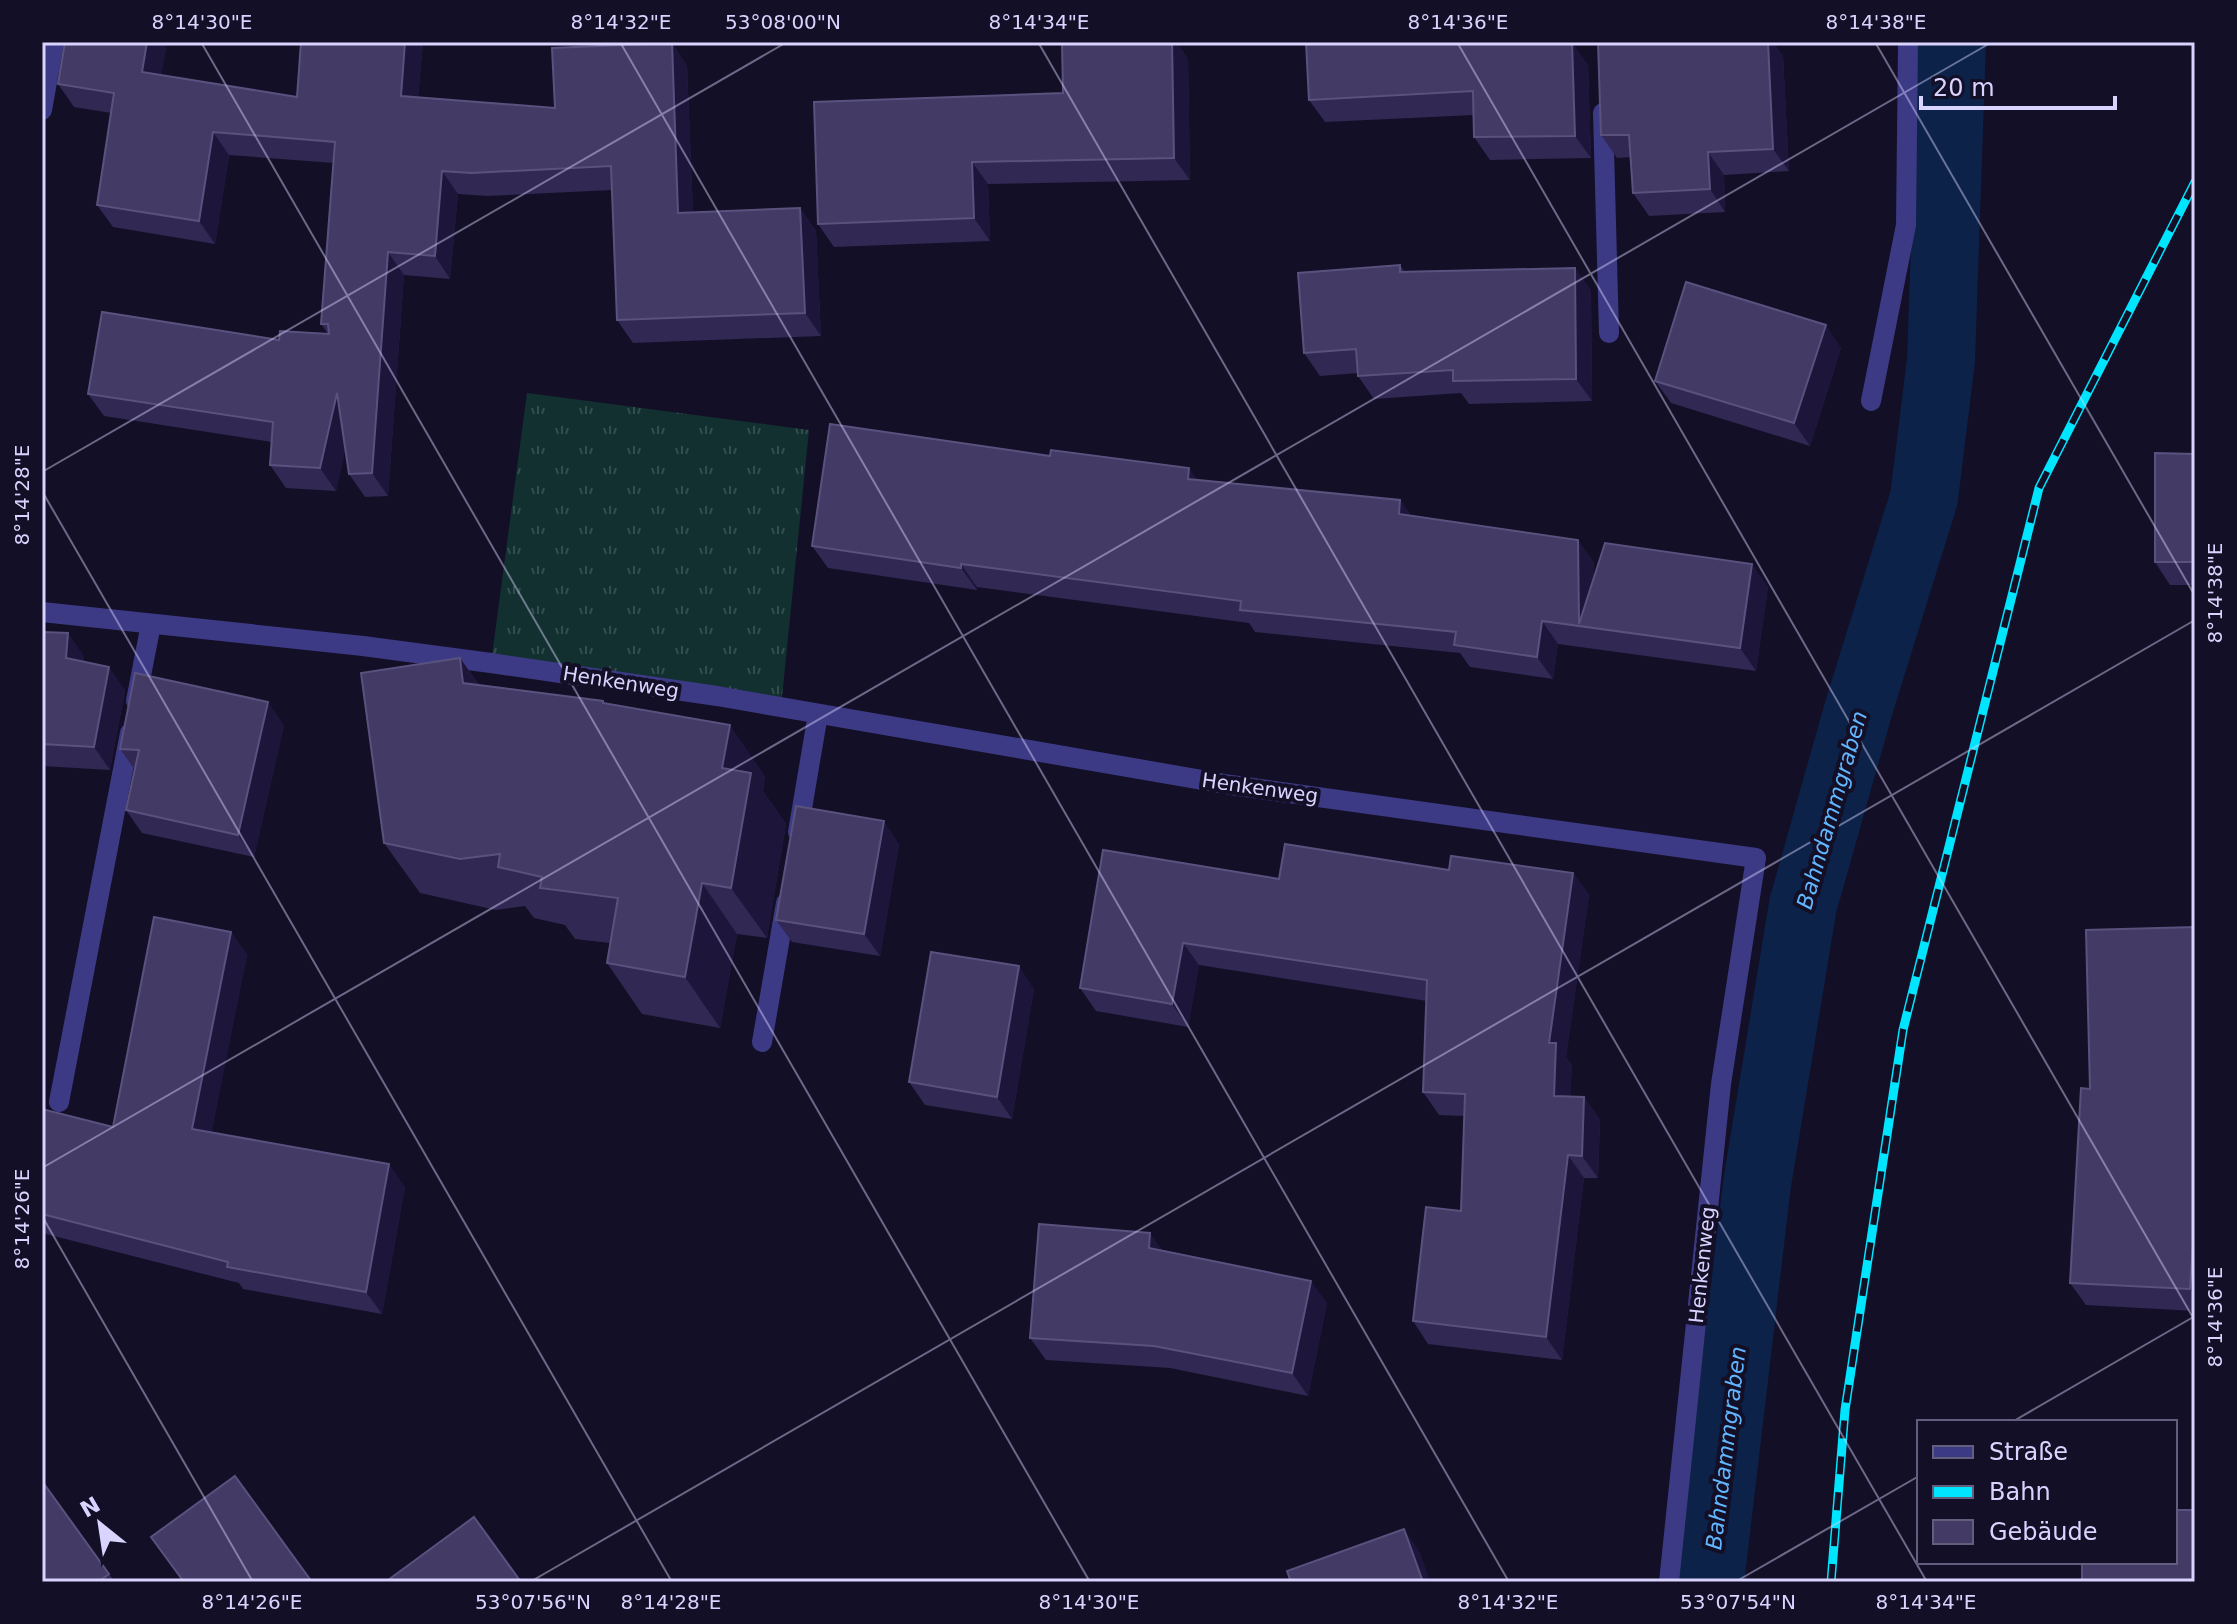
<svg xmlns="http://www.w3.org/2000/svg" width="2237" height="1624" viewBox="0 0 2237 1624" font-family="'DejaVu Sans',sans-serif">
  <defs>
    <pattern id="grass-tufts" width="24" height="20" patternUnits="userSpaceOnUse" patternTransform="scale(2)"><rect width="24" height="20" fill="#12302f"/><path d="M3 7l-1-3M5 7V3M7 7l1-3M15 17l-1-3M17 17v-4M19 17l1-3" fill="none" stroke="#344d4e"/></pattern>
  </defs>
  <rect width="100%" height="100%" fill="#130f26"/>
  <polygon fill="url(#grass-tufts)" points="527,393 809,430 781,707 491,663"/>
  <g fill="none" stroke-linecap="round" stroke-linejoin="round">
    <polyline stroke="#0c2248" stroke-width="68" points="1710,1582 1757,1184 1803,905 1859,707 1924,498 1941,360 1952,42"/>
    <g stroke="#3d3a85" stroke-width="20">
      <polyline points="42,110 54,42"/>
      <polyline points="1603,113 1609,333"/>
      <polyline points="1871,401 1906,225 1908,42"/>
      <polyline points="42,612 363,646 491,663 717,696 1231,785 1756,858 1721,1084 1669,1582"/>
      <polyline points="136,701 151,624"/>
      <polyline points="798,832 818,714"/>
      <polyline points="762,1042 786,903"/>
      <polyline points="59,1102 130,733"/>
    </g>
    <defs>
      <polyline id="rail" points="1831,1582 1845,1410 1903,1030 2039,488 2195,182"/>
    </defs>
    <use href="#rail" stroke="#00e5ff" stroke-width="9"/>
    <use href="#rail" stroke="#130f26" stroke-width="6" stroke-dasharray="18" stroke-linecap="butt"/>
  </g>
  <g fill="#312854">
    <polygon points="65,42 167,42 161,75 297,97 301,42 423,42 418,97 555,108 672,43 687,66 693,213 800,208 816,231 821,336 633,343 617,320 612,190 487,196 458,194 450,279 404,275 388,496 365,497 349,474 345,450 336,491 286,488 270,465 272,442 104,416 88,394 279,340 328,334 321,324 334,163 229,155 215,244 113,227 97,205 111,113 74,107 58,84"/>
    <polygon points="1062,42 1176,42 1188,59 1190,180 988,184 990,241 834,247 818,224 1063,93"/>
    <polygon points="1598,42 1773,42 1783,56 1789,171 1724,175 1725,212 1649,216 1633,193 1631,157 1617,158 1601,135"/>
    <polygon points="1564,43 1588,65 1591,158 1490,160 1474,137 1474,115 1325,122 1309,100"/>
    <polygon points="1400,265 1404,271 1575,268 1591,291 1592,401 1469,404 1461,393 1374,399 1358,376 1358,373 1320,376 1304,353"/>
    <polygon points="1841,348 1810,446 1671,403 1655,381"/>
    <polygon points="2195,454 2195,585 2170,585 2155,562"/>
    <polygon points="1050,456 1197,480 1400,500 1411,516 1594,562 1594,576 1768,587 1756,671 1558,644 1553,679 1470,667 1460,653 1255,632 1249,623 977,587 977,590 828,568 812,546"/>
    <polygon points="42,632 84,656 83,661 125,690 110,770 42,766"/>
    <polygon points="460,658 479,685 605,703 765,776 763,791 786,824 767,938 737,934 720,1028 642,1014 607,963 610,943 575,939 565,925 534,918 525,906 496,910 420,893 384,843"/>
    <polygon points="284,725 254,857 142,833 126,810 135,770 120,749"/>
    <polygon points="899,844 880,956 792,942 776,920"/>
    <polygon points="1449,870 1573,873 1589,895 1566,1057 1572,1066 1570,1096 1584,1097 1600,1120 1598,1178 1584,1178 1562,1360 1428,1344 1413,1321 1461,1211 1464,1116 1439,1115 1423,1092 1427,1001 1199,965 1188,1027 1096,1011 1080,988 1279,879"/>
    <polygon points="2195,927 2195,1311 2086,1305 2070,1283 2090,1089"/>
    <polygon points="231,932 247,955 211,1133 405,1187 382,1314 243,1289 239,1283 42,1233 42,1109 113,1127"/>
    <polygon points="1034,989 1012,1119 925,1105 909,1082"/>
    <polygon points="1162,1250 1327,1303 1308,1396 1170,1368 1046,1360 1030,1338"/>
    <polygon points="42,1481 115,1582 42,1582"/>
  </g>
  <g fill="#1d163a">
    <polygon points="147,42 167,42 158,95 142,72"/>
    <polygon points="405,42 423,42 416,118 401,96"/>
    <polygon points="1172,42 1176,42 1188,59 1190,180 1174,158"/>
    <polygon points="1572,42 1588,65 1591,158 1575,136"/>
    <polygon points="1768,42 1773,42 1783,56 1789,171 1773,149"/>
    <polygon points="672,43 687,66 694,236 678,213"/>
    <polygon points="213,132 229,155 215,244 199,221"/>
    <polygon points="1708,152 1724,175 1725,212 1710,189"/>
    <polygon points="972,162 988,184 990,241 974,218"/>
    <polygon points="442,171 458,194 450,279 435,256"/>
    <polygon points="800,208 816,231 821,336 805,313"/>
    <polygon points="388,252 404,275 388,496 372,473"/>
    <polygon points="1575,268 1591,291 1592,401 1576,379"/>
    <polygon points="1826,325 1841,348 1810,446 1794,423"/>
    <polygon points="337,393 353,415 336,491 320,468"/>
    <polygon points="1189,468 1205,491 1188,479"/>
    <polygon points="1400,500 1416,523 1399,514"/>
    <polygon points="1578,540 1594,562 1595,629 1579,624"/>
    <polygon points="961,564 977,587 977,590 961,568"/>
    <polygon points="1752,564 1768,587 1756,671 1740,648"/>
    <polygon points="1542,621 1558,644 1553,679 1537,657"/>
    <polygon points="68,633 84,656 82,680 66,658"/>
    <polygon points="460,658 495,709 463,683"/>
    <polygon points="109,667 125,690 110,770 94,747"/>
    <polygon points="268,702 284,725 254,857 238,835"/>
    <polygon points="730,725 765,776 763,791 786,824 767,938 731,888 722,768"/>
    <polygon points="884,821 899,844 880,956 864,934"/>
    <polygon points="1573,873 1589,895 1566,1057 1572,1066 1569,1118 1554,1096 1549,1043"/>
    <polygon points="702,883 737,934 720,1028 685,977"/>
    <polygon points="231,932 247,955 208,1152 192,1129"/>
    <polygon points="1183,943 1199,965 1188,1027 1172,1004"/>
    <polygon points="1019,966 1034,989 1012,1119 997,1097"/>
    <polygon points="1584,1097 1600,1120 1598,1178 1582,1156"/>
    <polygon points="1568,1155 1584,1178 1562,1360 1546,1337"/>
    <polygon points="389,1164 405,1187 382,1314 366,1292"/>
    <polygon points="2195,1212 2195,1296 2190,1289"/>
    <polygon points="1150,1233 1166,1255 1149,1248"/>
    <polygon points="1311,1281 1327,1303 1308,1396 1292,1373"/>
    <polygon points="1404,1529 1420,1552 1430,1582 1423,1582"/>
  </g>
  <g fill="#433a66" stroke="#5a527e" stroke-width="2">
    <polygon points="65,42 147,42 142,72 297,97 301,42 405,42 401,96 555,108 552,48 672,43 678,213 800,208 805,313 617,320 611,166 471,173 442,171 435,256 388,252 372,473 349,474 337,393 320,468 270,465 273,422 88,394 102,312 279,340 280,331 329,334 328,324 321,324 335,142 213,132 199,221 97,205 114,93 58,84"/>
    <polygon points="1062,42 1172,42 1174,158 972,162 974,218 818,224 814,102 1063,93"/>
    <polygon points="1306,42 1550,42 1551,44 1572,42 1575,136 1474,137 1473,91 1309,100"/>
    <polygon points="1598,42 1768,42 1773,149 1708,152 1710,189 1633,193 1629,135 1601,135"/>
    <polygon points="1400,265 1400,272 1575,268 1576,379 1453,381 1453,370 1358,376 1356,349 1304,353 1298,273"/>
    <polygon points="1686,282 1826,325 1794,423 1655,381"/>
    <polygon points="830,424 1050,456 1051,450 1189,468 1188,479 1400,500 1399,514 1578,540 1579,624 1605,543 1752,564 1740,648 1542,621 1537,657 1454,645 1456,632 1240,610 1241,601 961,564 961,568 812,546"/>
    <polygon points="2155,453 2195,454 2195,562 2155,562"/>
    <polygon points="42,632 68,633 66,658 109,667 94,747 42,744"/>
    <polygon points="460,658 463,683 603,701 603,703 730,725 722,768 751,773 731,888 702,883 685,977 607,963 618,898 540,888 542,877 498,867 500,854 460,859 384,843 361,673"/>
    <polygon points="135,673 268,702 238,835 126,810 139,750 120,749"/>
    <polygon points="796,806 884,821 864,934 776,920"/>
    <polygon points="1285,844 1449,870 1451,856 1573,873 1549,1043 1556,1043 1554,1096 1584,1097 1582,1156 1568,1155 1546,1337 1413,1321 1426,1207 1461,1211 1465,1094 1423,1092 1427,980 1183,943 1172,1004 1080,988 1103,850 1279,879"/>
    <polygon points="154,917 231,932 192,1129 389,1164 366,1292 227,1267 228,1262 42,1214 42,1109 113,1127"/>
    <polygon points="2195,927 2195,1212 2190,1289 2070,1283 2081,1088 2090,1089 2086,930"/>
    <polygon points="931,952 1019,966 997,1097 909,1082"/>
    <polygon points="1039,1224 1150,1233 1149,1248 1311,1281 1292,1373 1154,1346 1030,1338"/>
    <polygon points="235,1476 312,1582 184,1582 151,1537"/>
    <polygon points="42,1481 109,1574 98,1582 42,1582"/>
    <polygon points="2175,1510 2195,1510 2195,1582 2082,1582 2082,1562 2175,1562"/>
    <polygon points="474,1517 521,1582 390,1582 388,1580"/>
    <polygon points="1404,1529 1423,1582 1291,1582 1287,1571"/>
  </g>
  <path fill="none" stroke="#d9d4ff" stroke-width="2" stroke-opacity="0.45" d="M201,42L1090,1582M620,42L1509,1582M1038,42L1927,1582M1457,42L2195,1321M1875,42L2195,596M42,472L787,42M42,491L672,1582M42,1168L1992,42M42,1216L253,1582M2012,1422L2195,1316M530,1582L2195,620M1735,1582L1919,1476"/>
  <g text-anchor="middle" dominant-baseline="central" stroke-width="8" stroke-linejoin="round" paint-order="stroke">
    <g font-size="20" fill="#d9d4ff" stroke="#130f26">
      <text transform="translate(621 682) rotate(9)">Henkenweg</text>
      <text transform="translate(1260 788) rotate(8)">Henkenweg</text>
      <text transform="translate(1702 1265) rotate(-84)">Henkenweg</text>
    </g>
    <g font-size="22" font-style="italic" fill="#62b6ff" stroke="#130f26">
      <text transform="translate(1832 810) rotate(-74)">Bahndammgraben</text>
      <text transform="translate(1726 1448) rotate(-83)">Bahndammgraben</text>
    </g>
  </g>
  <rect width="2237" height="1624" fill="none" stroke="#130f26" stroke-width="88"/>
  <rect x="1917" y="1420" width="260" height="144" fill="#130f26" stroke="#625e7d" stroke-width="2"/>
  <rect x="1933" y="1446" width="40" height="12" fill="#3d3a85" stroke="#625e7d" stroke-width="2"/>
  <text x="1989" y="1460" font-size="24" fill="#d9d4ff">Straße</text>
  <rect x="1933" y="1486" width="40" height="12" fill="#00e5ff" stroke="#625e7d" stroke-width="2"/>
  <text x="1989" y="1500" font-size="24" fill="#d9d4ff">Bahn</text>
  <rect x="1933" y="1520" width="40" height="24" fill="#433a66" stroke="#625e7d" stroke-width="2"/>
  <text x="1989" y="1540" font-size="24" fill="#d9d4ff">Gebäude</text>
  <g transform="translate(100 1524) rotate(330)" stroke="#130f26" stroke-width="6" paint-order="stroke">
  <path d="M0-6L14 30L0 20L-14 30Z" fill="#d9d4ff"/>
  <text y="-12" font-size="22" font-weight="bold" text-anchor="middle" fill="#d9d4ff">N</text>
  </g>
  <path d="M1921 96v12h194v-12" fill="none" stroke="#d9d4ff" stroke-width="4"/>
  <text x="1933" y="96" font-size="24" fill="#d9d4ff" stroke="#130f26" stroke-width="6" paint-order="stroke">20 m</text>
  <rect x="44" y="44" width="2149" height="1536" fill="none" stroke="#d9d4ff" stroke-width="3"/>
  <g font-size="20" text-anchor="middle" fill="#d9d4ff">
    <text x="202" y="29">8°14'30"E</text>
    <text x="621" y="29">8°14'32"E</text>
    <text x="783" y="29">53°08'00"N</text>
    <text x="1039" y="29">8°14'34"E</text>
    <text x="1458" y="29">8°14'36"E</text>
    <text x="1876" y="29">8°14'38"E</text>
    <text transform="translate(22 495) rotate(-90)" y="7">8°14'28"E</text>
    <text transform="translate(2215 593) rotate(-90)" y="7">8°14'38"E</text>
    <text transform="translate(22 1219) rotate(-90)" y="7">8°14'26"E</text>
    <text transform="translate(2215 1317) rotate(-90)" y="7">8°14'36"E</text>
    <text x="252" y="1609">8°14'26"E</text>
    <text x="533" y="1609">53°07'56"N</text>
    <text x="671" y="1609">8°14'28"E</text>
    <text x="1089" y="1609">8°14'30"E</text>
    <text x="1508" y="1609">8°14'32"E</text>
    <text x="1738" y="1609">53°07'54"N</text>
    <text x="1926" y="1609">8°14'34"E</text>
  </g>
</svg>
